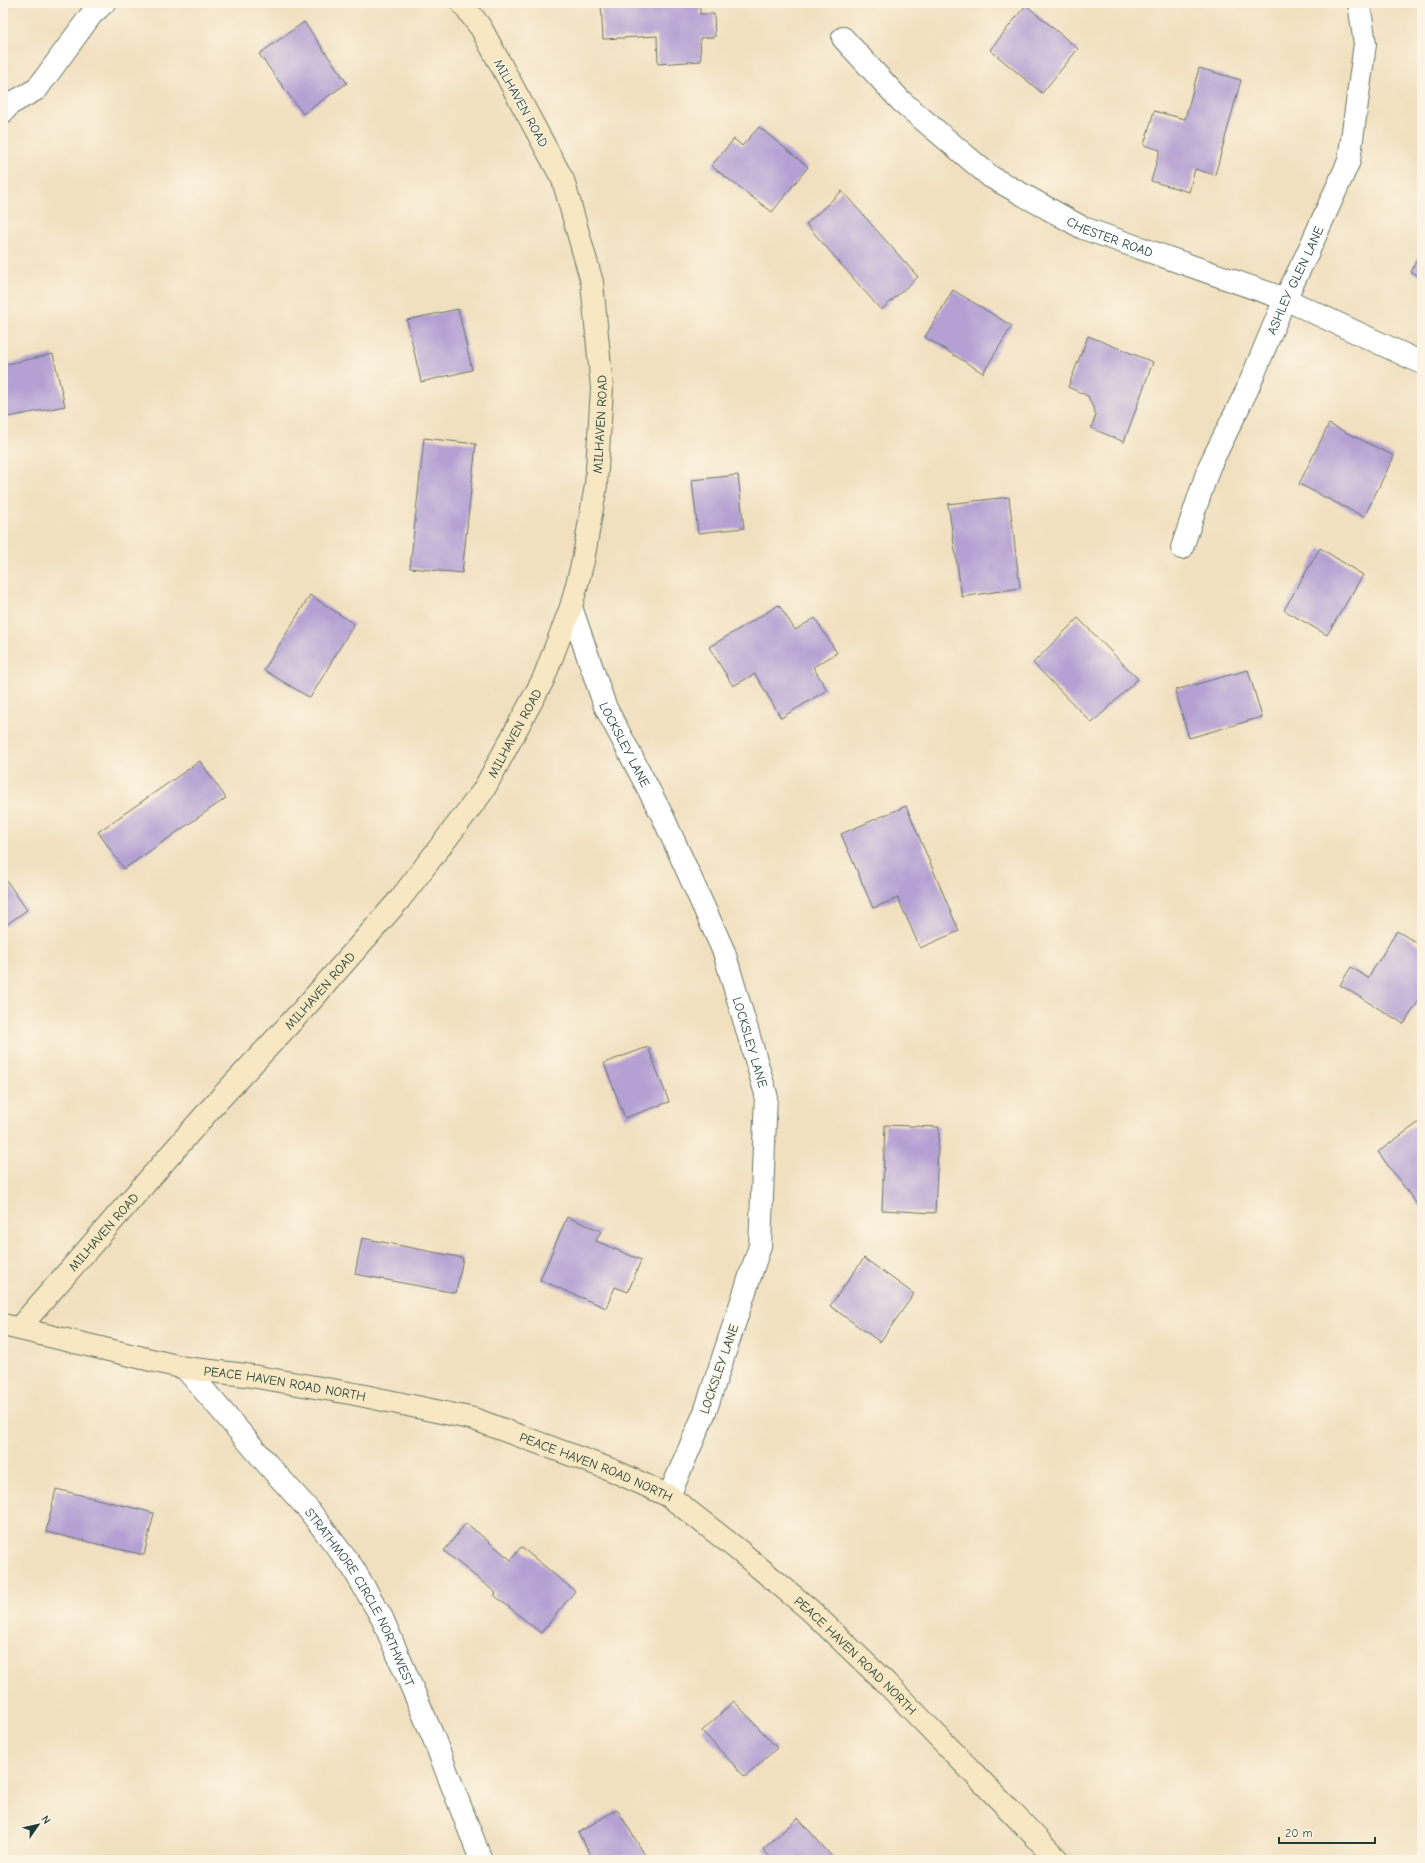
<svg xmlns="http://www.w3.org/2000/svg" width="1425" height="1863" viewBox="0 0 1425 1863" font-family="'Comic Neue',sans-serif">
  <rect width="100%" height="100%" fill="#fcf5e5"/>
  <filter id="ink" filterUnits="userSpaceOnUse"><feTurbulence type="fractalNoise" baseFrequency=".025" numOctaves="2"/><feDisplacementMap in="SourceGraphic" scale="8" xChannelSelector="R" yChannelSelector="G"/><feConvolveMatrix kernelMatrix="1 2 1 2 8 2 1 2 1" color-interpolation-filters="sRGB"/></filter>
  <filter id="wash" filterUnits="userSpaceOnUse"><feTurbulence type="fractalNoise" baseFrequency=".012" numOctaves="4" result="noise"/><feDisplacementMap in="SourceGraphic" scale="16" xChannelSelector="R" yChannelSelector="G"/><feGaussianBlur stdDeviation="0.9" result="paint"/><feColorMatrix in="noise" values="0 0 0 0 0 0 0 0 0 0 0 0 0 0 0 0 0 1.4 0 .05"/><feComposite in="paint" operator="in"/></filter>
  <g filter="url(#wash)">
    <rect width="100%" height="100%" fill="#f1e0c0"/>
    <g id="blocks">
      <g fill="#b4a0d3">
        <polygon points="601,3 700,3 700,14 714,14 715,37 700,38 701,61 658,64 657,36 603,39"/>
        <polygon points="1026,5 1078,49 1042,93 990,50"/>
        <polygon points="304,22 347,83 303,114 259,54"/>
        <polygon points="1199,68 1241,80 1215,175 1195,169 1189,192 1151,181 1160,150 1144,145 1154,111 1185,119"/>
        <polygon points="759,127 808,167 772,212 711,166 734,139 742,146"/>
        <polygon points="842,191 918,277 881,310 806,224"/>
        <polygon points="1422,248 1422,277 1411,272"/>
        <polygon points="953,290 1012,326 983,373 925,337"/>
        <polygon points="458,309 472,370 421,382 407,320"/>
        <polygon points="1088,336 1153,362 1124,442 1091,428 1096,415 1088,396 1068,387"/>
        <polygon points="53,354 65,406 3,418 3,365"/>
        <polygon points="1329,424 1394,456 1364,517 1299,484"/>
        <polygon points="424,438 476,444 462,573 410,568"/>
        <polygon points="738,475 744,528 698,533 692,480"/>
        <polygon points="1009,497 1020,588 962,597 948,504"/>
        <polygon points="1320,548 1363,575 1327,635 1284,610"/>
        <polygon points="310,595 354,624 310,698 264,670"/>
        <polygon points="779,605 795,630 815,618 837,653 813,667 827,690 781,718 755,674 733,686 709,647"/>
        <polygon points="1078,618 1138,679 1092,723 1033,663"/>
        <polygon points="1248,670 1262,717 1189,738 1175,690"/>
        <polygon points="200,761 226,798 124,869 98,832"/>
        <polygon points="906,806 959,931 920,948 898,898 873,908 841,834"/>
        <polygon points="6,880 27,910 3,927 3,882"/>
        <polygon points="1397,931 1422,946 1422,995 1404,1024 1340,985 1351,967 1368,978"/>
        <polygon points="648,1047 669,1102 625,1118 604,1063"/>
        <polygon points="1422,1120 1422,1205 1419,1207 1378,1152"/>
        <polygon points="885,1125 939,1127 935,1213 882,1210"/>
        <polygon points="567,1217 601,1231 596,1241 641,1260 628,1292 615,1287 606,1308 540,1280"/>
        <polygon points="362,1238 463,1258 456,1293 355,1274"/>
        <polygon points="864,1258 914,1294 880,1342 830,1306"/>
        <polygon points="56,1489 154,1513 144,1555 46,1532"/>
        <polygon points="466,1523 511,1560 521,1547 575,1591 541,1633 494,1595 496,1593 444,1551"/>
        <polygon points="734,1701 777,1748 745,1777 702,1731"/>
        <polygon points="617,1809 648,1860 594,1860 578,1833"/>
        <polygon points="798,1818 835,1860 773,1860 763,1849"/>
      </g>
    </g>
  </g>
  <g filter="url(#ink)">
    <use href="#blocks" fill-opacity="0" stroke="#687665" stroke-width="1"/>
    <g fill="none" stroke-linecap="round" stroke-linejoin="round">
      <defs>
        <g id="street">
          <path id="s1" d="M843,38L901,101L991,177L1083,228L1285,299L1422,363"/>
          <polyline points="3,112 10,104 37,89 91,15 104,3"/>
          <path id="s2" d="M1182,548L1209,467L1247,390L1285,299L1307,254L1349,161L1365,44L1359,3"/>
          <path id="s3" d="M571,607L605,706L663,817L724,952L766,1094L760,1246L705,1412L669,1496"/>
          <path id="s4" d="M185,1368L269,1466L308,1509L353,1568L382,1618L434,1739L481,1860"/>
        </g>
        <g id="secondary">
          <path id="s5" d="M3,1325L185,1368L246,1375L355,1394L474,1419L612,1470L669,1496L737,1549L810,1610L887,1684L1058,1860"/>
          <path id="s6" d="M19,1328L212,1107L308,1004L400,899L483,791L543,680L571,607L583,561L596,485L602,388L592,282L563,180L481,28L462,3"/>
        </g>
      </defs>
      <use href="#street" stroke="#687665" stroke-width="24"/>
      <use href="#secondary" stroke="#687665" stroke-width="24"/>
      <use href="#street" stroke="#fff" stroke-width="22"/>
      <use href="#secondary" stroke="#f7e8c3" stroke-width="22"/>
    </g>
  </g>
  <g text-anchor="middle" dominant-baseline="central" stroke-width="3" stroke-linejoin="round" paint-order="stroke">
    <g font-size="13" fill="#1f3d34" stroke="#fcf5e5">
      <text transform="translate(521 103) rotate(61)">MILHAVEN ROAD</text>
      <text stroke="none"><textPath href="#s1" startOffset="337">CHESTER ROAD</textPath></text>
      <text stroke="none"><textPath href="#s2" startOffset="291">ASHLEY GLEN LANE</textPath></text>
      <text stroke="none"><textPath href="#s6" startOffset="1100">MILHAVEN ROAD</textPath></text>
      <text stroke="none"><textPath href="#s6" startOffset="776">MILHAVEN ROAD</textPath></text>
      <text stroke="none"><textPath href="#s3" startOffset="148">LOCKSLEY LANE</textPath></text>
      <text stroke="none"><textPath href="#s6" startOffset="452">MILHAVEN ROAD</textPath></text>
      <text stroke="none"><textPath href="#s3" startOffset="472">LOCKSLEY LANE</textPath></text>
      <text stroke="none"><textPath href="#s6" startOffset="128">MILHAVEN ROAD</textPath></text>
      <text transform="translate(719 1369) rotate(-71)">LOCKSLEY LANE</text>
      <text stroke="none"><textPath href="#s5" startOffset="288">PEACE HAVEN ROAD NORTH</textPath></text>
      <text stroke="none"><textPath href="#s5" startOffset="612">PEACE HAVEN ROAD NORTH</textPath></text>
      <text stroke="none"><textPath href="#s4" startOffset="290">STRATHMORE CIRCLE NORTHWEST</textPath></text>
      <text stroke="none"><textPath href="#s5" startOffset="936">PEACE HAVEN ROAD NORTH</textPath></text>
    </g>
  </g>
  <rect width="1425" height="1863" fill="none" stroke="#fcf5e5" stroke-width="16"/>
  <g transform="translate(38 1825) rotate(56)" stroke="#fcf5e5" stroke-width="3" paint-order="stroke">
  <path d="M0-3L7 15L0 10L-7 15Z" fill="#1f3d34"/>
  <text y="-6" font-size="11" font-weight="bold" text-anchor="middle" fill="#1f3d34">N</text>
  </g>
  <path d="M1279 1837v6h96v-6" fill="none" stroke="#1f3d34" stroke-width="2"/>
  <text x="1285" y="1837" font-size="12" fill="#1f3d34" stroke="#fcf5e5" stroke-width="3" paint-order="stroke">20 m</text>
</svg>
